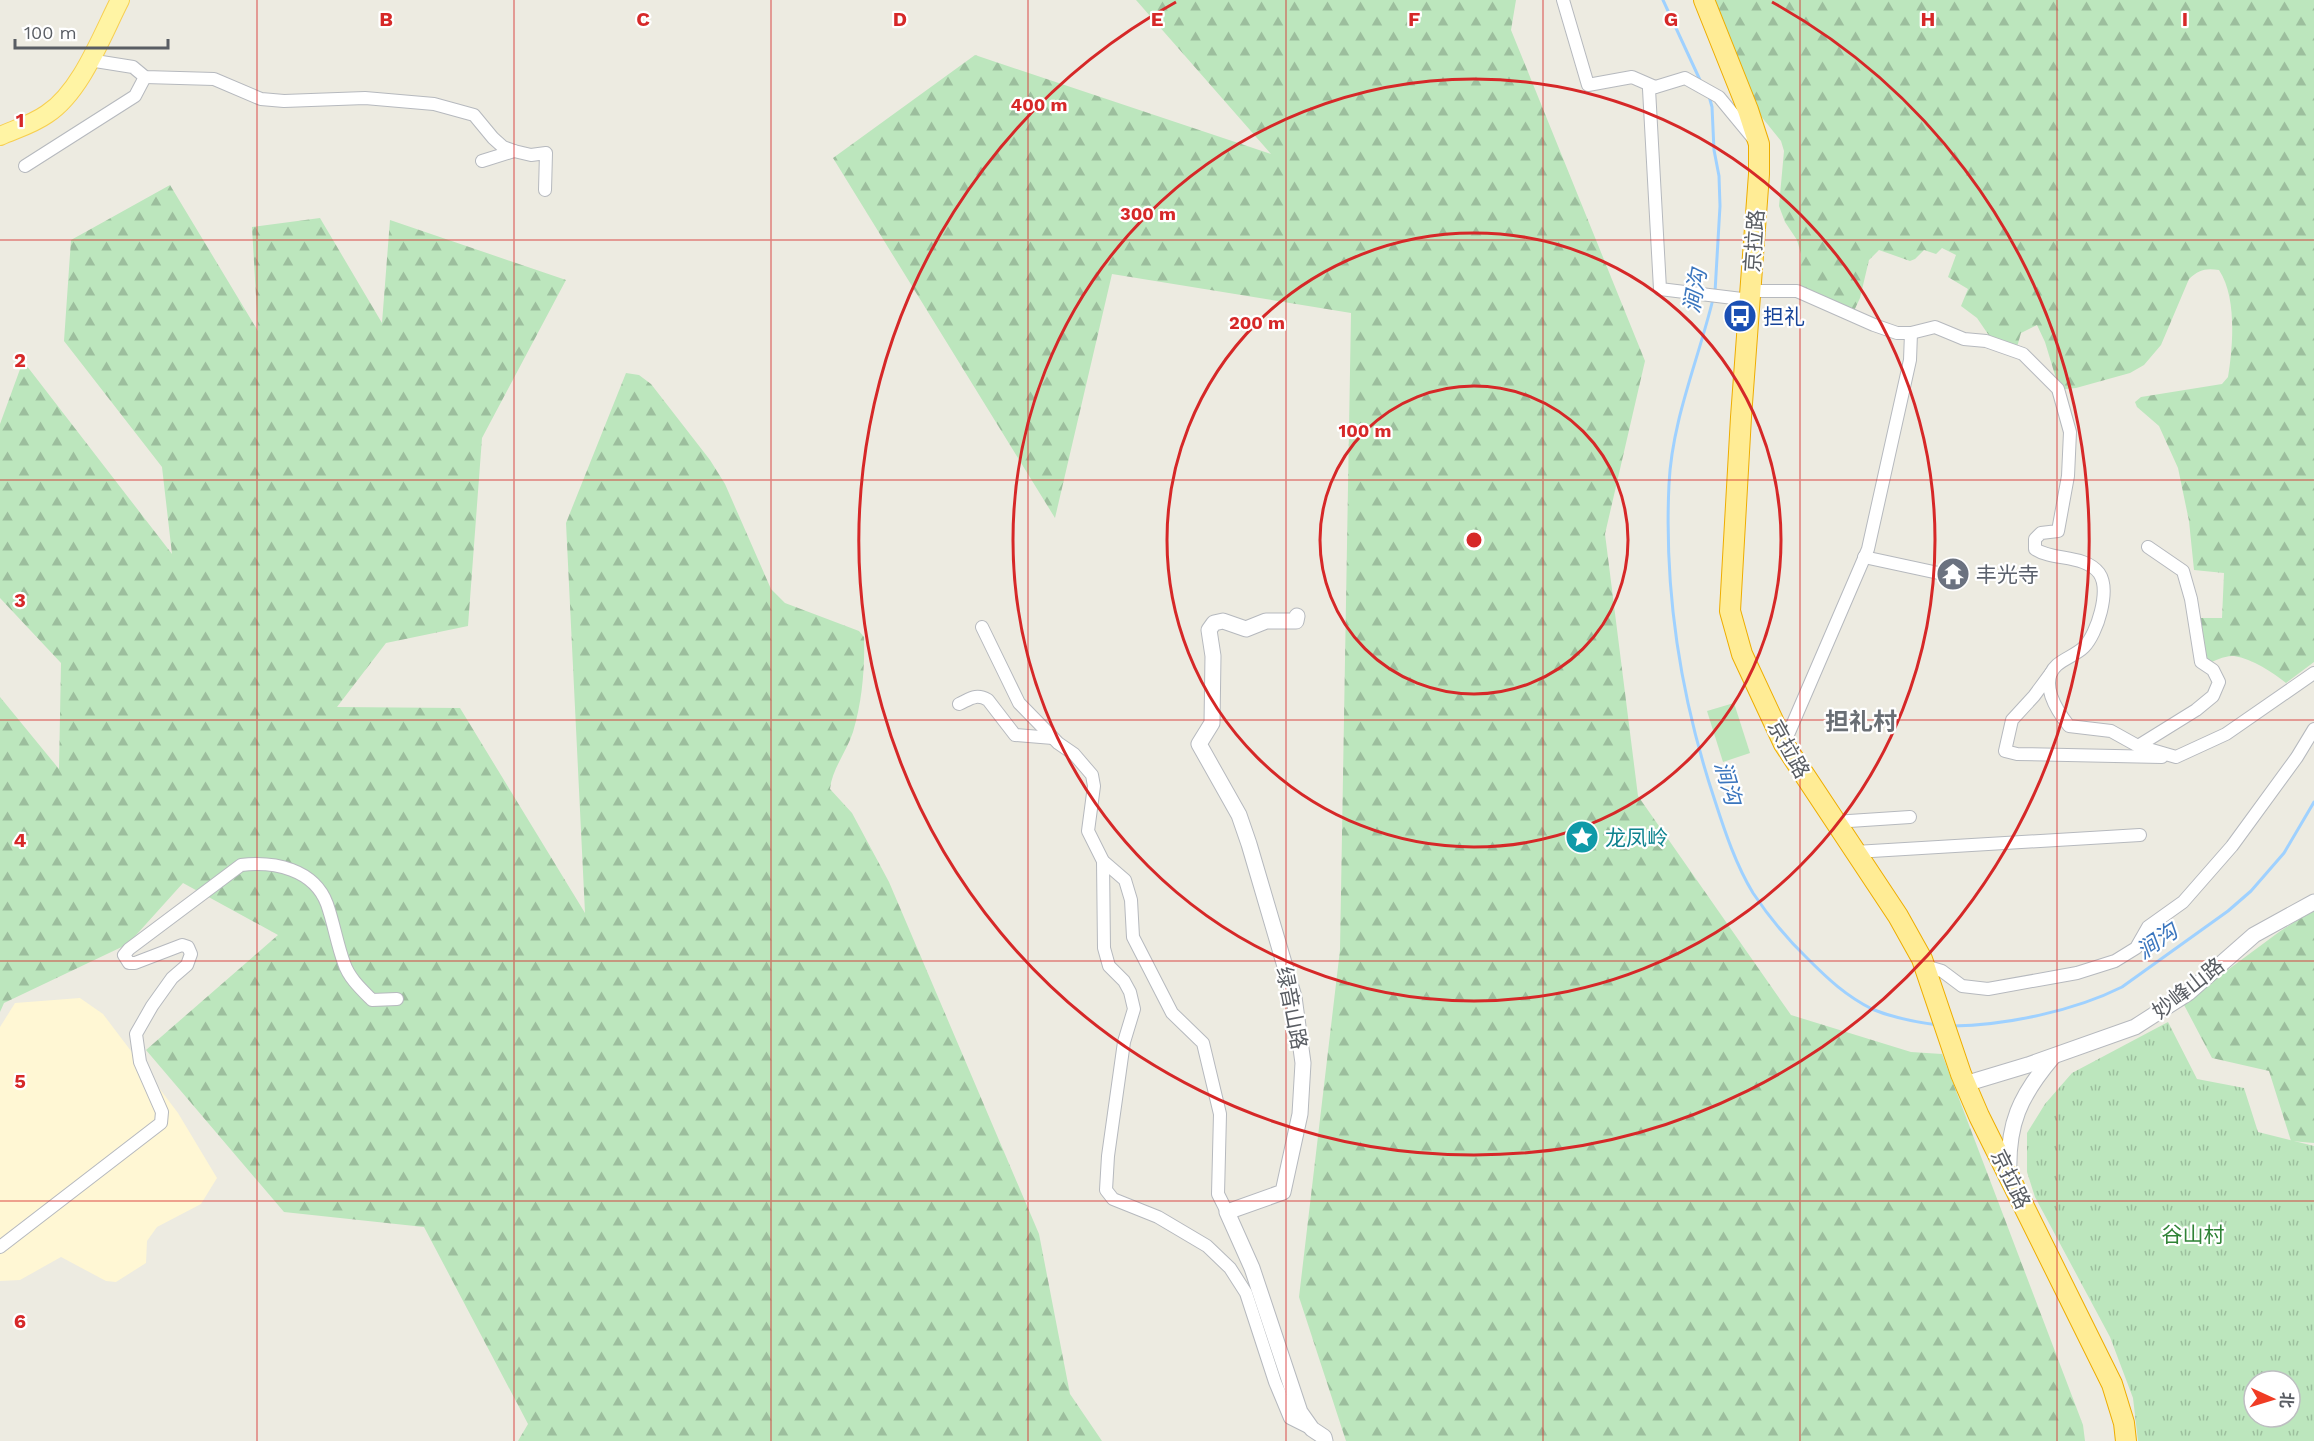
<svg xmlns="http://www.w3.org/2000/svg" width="2314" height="1441" viewBox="0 0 2314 1441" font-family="'Work Sans','Noto Sans SC',sans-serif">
  <defs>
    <pattern id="forest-firs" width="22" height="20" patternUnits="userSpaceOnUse" patternTransform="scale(1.5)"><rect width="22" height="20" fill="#bce6bd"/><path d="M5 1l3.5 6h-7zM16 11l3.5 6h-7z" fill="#9cbe9d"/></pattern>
    <pattern id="park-tufts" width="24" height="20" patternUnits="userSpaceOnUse" patternTransform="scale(1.5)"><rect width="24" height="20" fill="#bce6bd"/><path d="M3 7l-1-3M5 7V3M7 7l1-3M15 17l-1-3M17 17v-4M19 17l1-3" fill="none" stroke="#9cbe9d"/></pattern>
  </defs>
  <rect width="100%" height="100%" fill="#edebe1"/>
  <polygon fill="#fff7d4" points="80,998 103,1014 178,1113 217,1178 201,1204 157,1227 147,1241 146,1263 116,1282 106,1281 61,1257 20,1280 0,1281 0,1027 15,1003"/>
  <polygon fill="#bce6bd" points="1734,703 1750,753 1723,762 1707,711"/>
  <g fill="url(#forest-firs)">
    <polygon points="1136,0 1516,0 1511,30 1645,361 1605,534 1638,796 1791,1015 1911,1052 1942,1054 2083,1425 2085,1441 1346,1441 1299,1297 1340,950 1351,313 1112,274 1055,518 833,158 975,55 1271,154"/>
    <path d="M1713,0H2314V662L2286,683C2272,672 2253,659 2234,656C2225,655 2215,661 2206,664L2199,618H2222L2224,573L2194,570L2189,521L2178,468L2159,426L2137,407L2135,402L2141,397L2222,384L2228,377C2233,346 2237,297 2219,270C2205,268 2199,270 2189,279L2161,345L2144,365L2130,373L2076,388L2065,389L2058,385L2045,342L2037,325L2021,333L2015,354L1990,337L1977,318L1961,306L1968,289L1948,277L1956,255L1942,248L1936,254L1924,250L1915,259L1910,261L1879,250L1869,260L1860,298L1853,313L1800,287L1801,254L1797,240L1785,222L1779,206L1784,151L1781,141L1756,110Z"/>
    <path d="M170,185L258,331L252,227L320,218L382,323L390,220L566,280L482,438L468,626L386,643L337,707L460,708L585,913L566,523L626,373L639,375L651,384L710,460L725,484L771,589L785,603L859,631L864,637C865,669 862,702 853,732C847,751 832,769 830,789L852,813L889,882L1039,1234L1070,1394L1102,1441H518L528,1424L424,1227L284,1212L146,1050L278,935L183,883L128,944L4,1003L0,1012V697L59,769L61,663L0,598V424L23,361L172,554L162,467L64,341L71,240Z"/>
    <polygon points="2314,909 2314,1143 2291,1141 2269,1071 2212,1058 2183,1003 2279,932"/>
  </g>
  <path fill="url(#park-tufts)" fill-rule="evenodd" d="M2168,1022L2197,1079L2244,1088L2258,1132L2314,1146V1441H2138L2133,1398L2110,1337L2035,1197L2027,1172V1133L2045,1104L2072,1073ZM2254,1381H2290V1417H2254Z"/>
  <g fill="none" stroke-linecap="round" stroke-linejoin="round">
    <g stroke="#9fd1ff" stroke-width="3">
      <polyline points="1663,0 1700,80"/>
      <polyline points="1709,96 1712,107 1714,150 1719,176 1720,206 1715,292"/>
      <path d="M1713,299C1698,361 1672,420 1669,484C1664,591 1681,699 1715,801C1725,832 1736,865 1753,893C1769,917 1787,939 1808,959C1828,979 1846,996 1872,1009C1893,1018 1915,1022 1938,1025"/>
      <path d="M1953,1026C2007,1025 2074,1011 2122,987L2228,911L2251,891L2284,853L2314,802"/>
    </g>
    <defs>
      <g id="minor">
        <polyline points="1563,0 1588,85 1632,77 1655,87"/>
        <polyline points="89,60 133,67 145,77 214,79 261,99 284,101 365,98 434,104 474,115 493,138 503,147 514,151 482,161"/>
        <polyline points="514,151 531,155 546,153 545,190"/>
        <polyline points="25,166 135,96 145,77"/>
        <path d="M1751,291H1797L1874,325L1897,333H1911L1935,327L1964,339L1986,341L2023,354L2058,389L2070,432L2068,476L2058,531L2041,533L2035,539V549C2053,561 2084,554 2099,573C2111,590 2097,634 2084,647C2076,655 2065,658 2057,665C2038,682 2057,711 2069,726L2111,731L2138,746"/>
        <polyline points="1750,300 1660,289 1649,89 1685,78 1719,97 1752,137"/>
        <polyline points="2148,547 2183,571 2191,599 2201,662 2213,670 2219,682 2213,696 2196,710 2138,746 2176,757 2226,734 2314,673"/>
        <polyline points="1864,557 1943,574"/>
        <polyline points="982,627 1019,703 1058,743 1074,754 1092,775 1094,786 1088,831 1103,861 1125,880 1131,900 1133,937 1172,1013 1203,1043 1220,1114 1218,1194 1227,1212"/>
        <polyline points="2051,673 2034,696 2012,720 2005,751 2017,754 2162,757"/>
        <path d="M959,704C970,699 976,693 988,700L1015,735L1053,738"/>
        <polyline points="1784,744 1868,549 1910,360 1911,333"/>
        <polyline points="1834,822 1910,817"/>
        <polyline points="1855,852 2140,835"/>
        <polyline points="1103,861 1104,948 1109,966 1124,981 1130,992 1134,1009 1124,1042 1108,1156 1106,1190 1113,1199 1158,1217 1207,1246 1230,1268 1246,1293 1275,1382 1290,1418 1312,1429"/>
        <polyline points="1925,966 1942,971 1962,986 1988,989 2077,973 2115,961 2136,948 2148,927 2183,902 2232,846 2297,757 2314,729"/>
        <path d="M0,1247L161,1123L162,1112L140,1062L136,1034L152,1006L172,978L187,965L191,954L188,947L182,945L135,963H129L124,955L129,949L241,865C274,861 314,869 327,904C334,924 337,944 344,963C349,978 361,989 372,1000L397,999"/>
      </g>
      <g id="tertiary">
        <polyline points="1297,616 1296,621 1266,621 1246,629 1223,621 1214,623 1209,630 1213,656 1212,723 1199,744 1239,815 1249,844 1294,997 1303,1063 1300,1114 1283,1192 1227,1212 1252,1268 1300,1412 1312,1429 1324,1437 1325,1441"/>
        <polyline points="1965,1084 2028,1065 2135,1027 2188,993 2254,935 2314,902"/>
        <path d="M2009,1175C2007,1124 2020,1096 2052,1058"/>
      </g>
      <path id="primary" d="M0,136C16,129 33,124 47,114C81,92 102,35 120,0"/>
      <polyline id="trunk" points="1704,0 1748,110 1759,144 1759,174 1741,417 1730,611 1742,654 1784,744 1898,916 1922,959 1961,1074 1979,1116 2112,1384 2124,1423 2126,1441"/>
    </defs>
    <use href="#minor" stroke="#b6b9be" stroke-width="14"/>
    <use href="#tertiary" stroke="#b6b9be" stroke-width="17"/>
    <use href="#primary" stroke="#f7cf50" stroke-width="20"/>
    <use href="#trunk" stroke="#eead00" stroke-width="22"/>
    <use href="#minor" stroke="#fff" stroke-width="12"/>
    <use href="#tertiary" stroke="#fff" stroke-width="15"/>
    <use href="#primary" stroke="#fff4a4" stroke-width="18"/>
    <use href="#trunk" stroke="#ffec95" stroke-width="20"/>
  </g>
  <path fill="none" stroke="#d62828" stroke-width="1.5" stroke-opacity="0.55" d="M257,0V1441M514,0V1441M771,0V1441M1028,0V1441M1286,0V1441M1543,0V1441M1800,0V1441M2057,0V1441M0,240H2314M0,480H2314M0,720H2314M0,961H2314M0,1201H2314"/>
  <g fill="none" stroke="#d62828" stroke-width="3">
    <circle cx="1474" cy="540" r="154"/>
    <circle cx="1474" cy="540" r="307"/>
    <circle cx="1474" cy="540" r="461"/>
    <path d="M1772 2A615 615 0 1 1 1176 2"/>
  </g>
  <defs>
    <symbol id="bus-disc" viewBox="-11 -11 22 22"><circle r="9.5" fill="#1a4fb4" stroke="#fff"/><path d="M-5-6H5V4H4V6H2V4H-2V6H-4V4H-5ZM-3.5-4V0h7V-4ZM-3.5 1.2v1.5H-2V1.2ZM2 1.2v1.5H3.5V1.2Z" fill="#fff"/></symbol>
    <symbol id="temple-disc" viewBox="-11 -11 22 22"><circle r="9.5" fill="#6b7280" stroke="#fff"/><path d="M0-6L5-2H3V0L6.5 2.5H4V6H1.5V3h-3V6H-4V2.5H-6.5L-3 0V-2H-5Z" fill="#fff"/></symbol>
    <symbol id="sight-disc" viewBox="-11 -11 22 22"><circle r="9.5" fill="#0f9aa8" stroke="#fff"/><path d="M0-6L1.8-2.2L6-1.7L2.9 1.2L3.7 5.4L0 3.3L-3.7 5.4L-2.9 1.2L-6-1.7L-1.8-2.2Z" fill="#fff"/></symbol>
  </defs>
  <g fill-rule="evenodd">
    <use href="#bus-disc" x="1721" y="297" width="38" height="38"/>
    <use href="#temple-disc" x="1934" y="555" width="38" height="38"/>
    <use href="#sight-disc" x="1563" y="818" width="38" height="38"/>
  </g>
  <g text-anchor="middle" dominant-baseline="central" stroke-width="4.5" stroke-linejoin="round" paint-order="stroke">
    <g font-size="21" fill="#595d63" stroke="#fff">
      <text transform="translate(1754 241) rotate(-86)">京拉路</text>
      <text transform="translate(1789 749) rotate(61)">京拉路</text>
      <text transform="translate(2188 988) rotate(-38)">妙峰山路</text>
      <text transform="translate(1292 1008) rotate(79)">绿音山路</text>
      <text transform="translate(2011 1179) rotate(64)">京拉路</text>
    </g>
    <g font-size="21" fill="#164399" stroke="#fff" text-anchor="start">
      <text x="1763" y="316">担礼</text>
    </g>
    <g font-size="21" fill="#5b616d" stroke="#fff" text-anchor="start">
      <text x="1976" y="574">丰光寺</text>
    </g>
    <g font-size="21" fill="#0d838f" stroke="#fff" text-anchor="start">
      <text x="1605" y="837">龙凤岭</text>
    </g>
    <g font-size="21" fill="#308337" stroke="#fff">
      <text x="2193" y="1234">谷山村</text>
    </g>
    <g font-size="22" font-style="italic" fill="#3b76be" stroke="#fff">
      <text transform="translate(1695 291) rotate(-80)">涧沟</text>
      <text transform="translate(1728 783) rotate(74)">涧沟</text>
      <text transform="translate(2157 941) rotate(-35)">涧沟</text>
    </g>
    <g font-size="24" font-weight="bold" fill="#6a6f75" stroke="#fff">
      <text x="1861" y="722">担礼村</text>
    </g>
  </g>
  <g font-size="20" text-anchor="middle" font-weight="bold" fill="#d62828" stroke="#fff" stroke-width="4.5" stroke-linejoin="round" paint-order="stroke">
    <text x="386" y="26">B</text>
    <text x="643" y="26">C</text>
    <text x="900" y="26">D</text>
    <text x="1157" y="26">E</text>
    <text x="1414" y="26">F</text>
    <text x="1671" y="26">G</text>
    <text x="1928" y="26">H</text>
    <text x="2185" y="26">I</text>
    <text x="20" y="127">1</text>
    <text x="20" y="367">2</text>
    <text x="20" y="607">3</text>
    <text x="20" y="847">4</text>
    <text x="20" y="1088">5</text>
    <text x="20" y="1328">6</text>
  </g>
  <circle cx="1474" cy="540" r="9" fill="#d62828" stroke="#fff" stroke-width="3"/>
  <g font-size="18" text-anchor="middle" font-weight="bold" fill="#d62828" stroke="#fff" stroke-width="4.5" stroke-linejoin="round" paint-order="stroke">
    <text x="1039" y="111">400 m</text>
    <text x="1148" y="220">300 m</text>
    <text x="1257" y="329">200 m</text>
    <text x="1365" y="437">100 m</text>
  </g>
  <g transform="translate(2272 1399) rotate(94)"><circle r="28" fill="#ffffff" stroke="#bdbec1" stroke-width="1.5"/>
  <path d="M0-4.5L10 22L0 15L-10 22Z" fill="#f03c24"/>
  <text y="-9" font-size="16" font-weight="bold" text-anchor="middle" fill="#595d63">北</text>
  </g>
  <path d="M15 39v9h153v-9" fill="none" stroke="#595d63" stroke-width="3"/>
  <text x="24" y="39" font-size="18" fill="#595d63" stroke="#ffffff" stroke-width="4.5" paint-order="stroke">100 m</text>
</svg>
